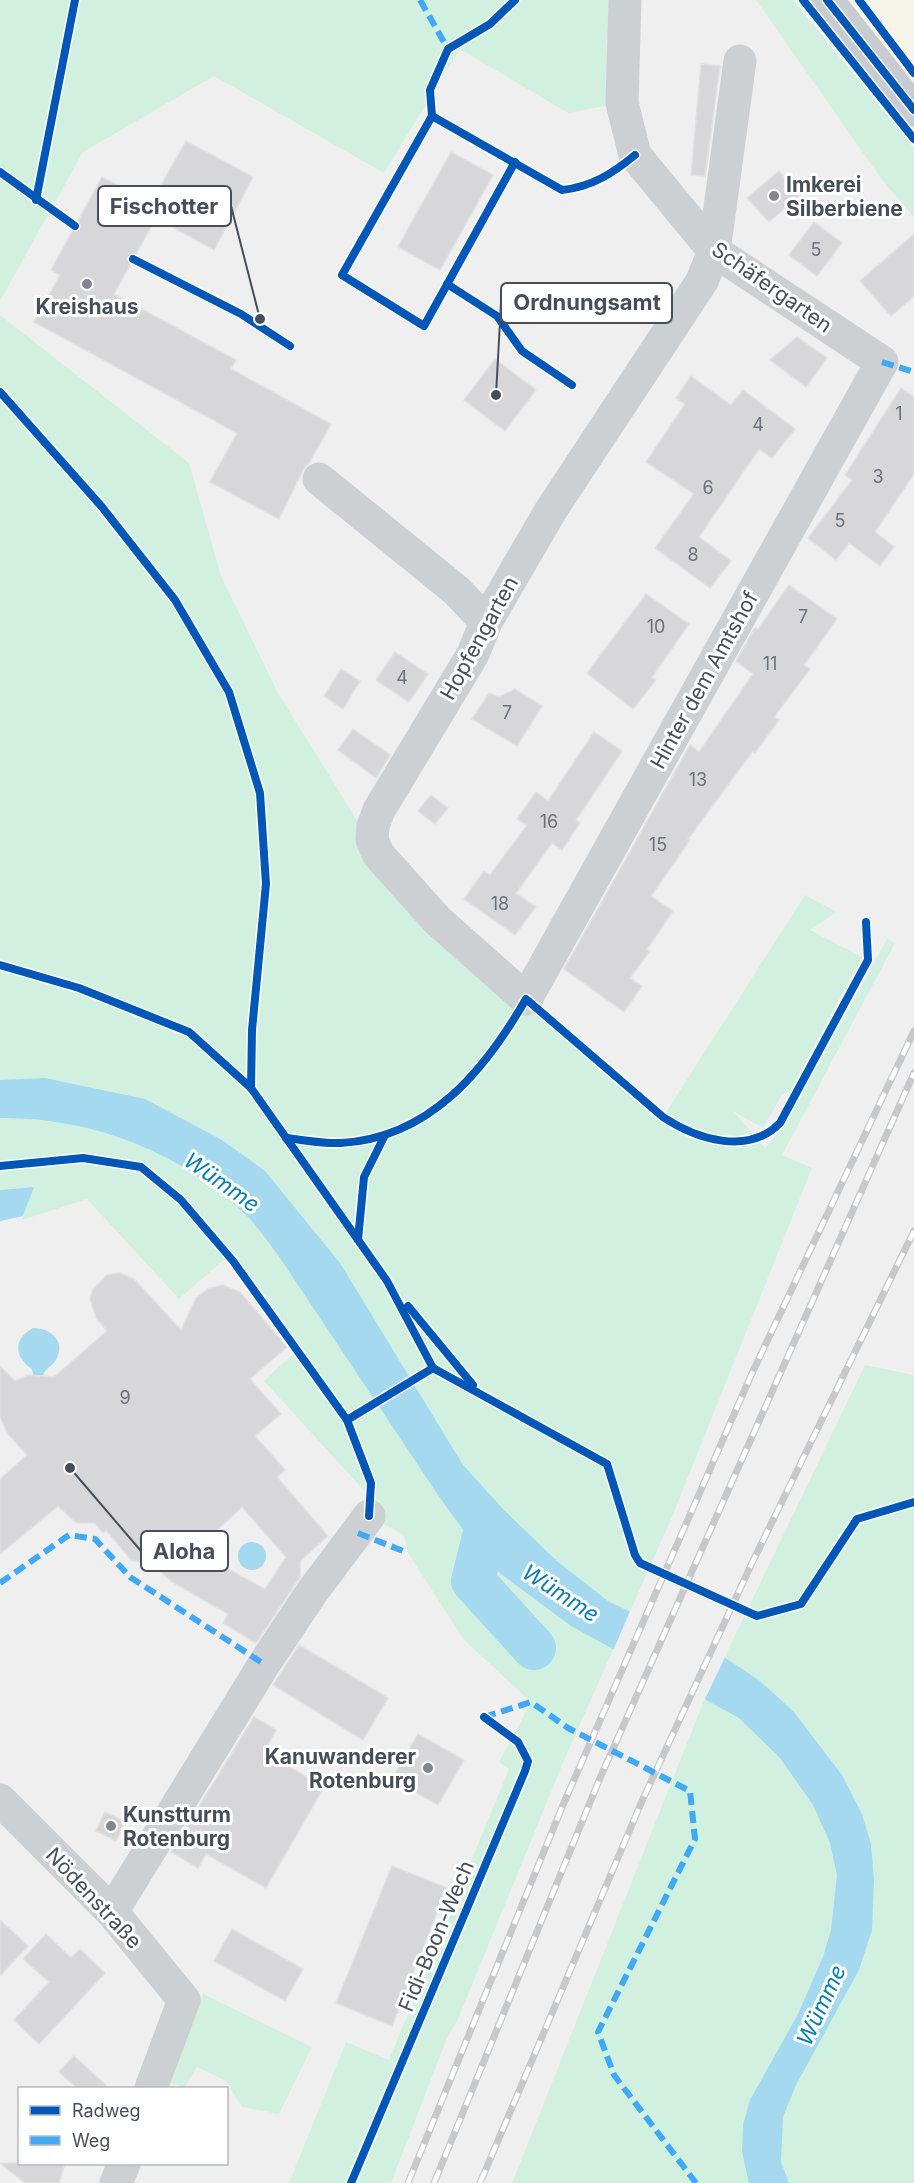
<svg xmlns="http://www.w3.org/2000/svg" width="914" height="2183" viewBox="0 0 914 2183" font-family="Inter,sans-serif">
  <rect width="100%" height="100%" fill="#f0efef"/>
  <polygon fill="#f7f4ea" points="827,0 914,0 914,110"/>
  <g fill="#d2f0e0">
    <polygon points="0,0 610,0 611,105 568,113 460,49 384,173 214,76 83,152 0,301"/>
    <polygon points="756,0 793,0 914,148 914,217 882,180"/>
    <polygon points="0,315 189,463 221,576 278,693 378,854 526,999 663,1117 805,895 837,912 810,930 862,957 790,1091 782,1095 763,1128 733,1111 765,1148 785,1125 887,939 895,943 782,1155 812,1168 672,1517 565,1758 458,2019 447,2038 391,2183 289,2183 346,2042 389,2060 509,1769 499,1762 531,1702 464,1640 408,1553 404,1535 369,1516 370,1497 264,1381 301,1346 226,1258 179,1299 87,1199 22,1220 23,1216 0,1221"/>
    <polygon points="865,1365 914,1375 914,2183 512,2183 705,1698"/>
    <polygon points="203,1994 312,2047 279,2114 242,2107 226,2081 197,2067 184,2088 169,2082"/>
  </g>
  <g fill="#a5d9f0">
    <path d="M45,1078L145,1099L222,1140L265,1171L340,1263L463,1465L504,1510L558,1562L608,1601L724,1657L760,1681L794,1712L842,1775L862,1814L871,1844L874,1880L872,1930L859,1970L796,2085L783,2117L781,2162L789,2183H749L742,2152L743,2125L750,2100L798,2014L823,1957L831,1930L837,1875L830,1843L813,1805L780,1758L739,1718L571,1626L501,1574L466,1534L438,1495L278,1255C268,1242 258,1227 247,1216C182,1152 91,1117 0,1118V1080Z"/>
    <polygon points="34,1187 23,1216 0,1221 0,1190"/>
    <path d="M33,1328C50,1328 67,1341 56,1360C52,1366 46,1368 43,1375H33L32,1369C14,1357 13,1339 33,1328Z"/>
    <circle cx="252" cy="1556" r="14"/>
  </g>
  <polygon fill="#f0efef" points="631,1609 726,1655 704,1701 612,1653"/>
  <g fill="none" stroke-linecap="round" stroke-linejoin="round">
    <polyline stroke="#a5d9f0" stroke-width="44" points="485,1533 473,1581 534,1648"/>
  </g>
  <g fill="#d7d7d9" stroke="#e1e1e2" stroke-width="1.5" fill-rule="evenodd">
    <polygon points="701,64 720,66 705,176 691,175"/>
    <polygon points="186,141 253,177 214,250 156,218 114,294 236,360 231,369 331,424 309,463 304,468 279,519 210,482 237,433 34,322 60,275 51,270 102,177 151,203"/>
    <polygon points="451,152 493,175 440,270 398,247"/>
    <polygon points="779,171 800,195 769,222 747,198"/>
    <polygon points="814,222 842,243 817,276 789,255"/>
    <polygon points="914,234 914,296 891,316 860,281"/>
    <polygon points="797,337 827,358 806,387 770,360"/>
    <polygon points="495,359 536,390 505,431 464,400"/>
    <polygon points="691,376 731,405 743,390 795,429 772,458 759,449 699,537 731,561 710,588 655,548 694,494 646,462 685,404 676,398"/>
    <polygon points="901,388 914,397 914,474 875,532 894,547 880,566 849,543 836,560 808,538 852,480 845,475"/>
    <polygon points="789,585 837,619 804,665 810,669 774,717 779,720 755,753 753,751 688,839 690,840 651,896 673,911 647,949 650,951 630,978 642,986 624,1012 564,969 690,745 699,752 753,674 736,661 755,628 758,629"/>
    <polygon points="646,594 689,624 652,677 656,680 633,709 587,673"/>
    <polygon points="395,652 428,674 409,702 376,680"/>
    <polygon points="341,669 360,681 343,709 324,696"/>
    <polygon points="515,689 542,706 517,746 472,719 489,693 499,697"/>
    <polygon points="353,729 390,755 376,778 338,750"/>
    <polygon points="594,732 622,751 576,820 580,823 562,850 552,843 516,893 536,907 515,935 464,899 484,871 490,875 527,825 517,819 536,792 548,801"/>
    <polygon points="431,795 448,808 435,824 418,811"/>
    <path d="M120,1273L134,1279L181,1330L196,1298L208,1289L223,1285L240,1292L287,1347L250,1379L281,1414L255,1436L285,1470L277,1477L328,1536L300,1561V1577L256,1643L223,1623L228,1614L172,1582L153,1565L131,1560L106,1530L103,1533L95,1523H76L58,1506L0,1554V1479L27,1455L8,1434L0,1417V1366L15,1381L28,1375L54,1377L107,1331L96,1318L90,1299L93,1289L107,1275ZM242,1507L286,1557L265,1589L208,1558L219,1540L214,1533Z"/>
    <polygon points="299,1645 388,1698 363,1740 273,1685"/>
    <polygon points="254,1717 276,1730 264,1752 324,1787 266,1888 206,1854 198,1868 171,1852"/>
    <polygon points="418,1734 464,1760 438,1805 392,1779"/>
    <polygon points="105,1812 125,1822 116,1841 96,1831"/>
    <polygon points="392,1866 447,1888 392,2026 336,2003"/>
    <polygon points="0,1920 28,1946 0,1976"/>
    <polygon points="232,1929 303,1969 285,2001 214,1961"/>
    <polygon points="46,1934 71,1958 80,1949 105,1973 39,2044 14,2020 49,1982 23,1959"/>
    <polygon points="74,2056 109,2088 77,2088 59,2072"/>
    <polygon points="0,2163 65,2163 59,2183 25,2183"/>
  </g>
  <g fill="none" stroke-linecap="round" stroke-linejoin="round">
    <g stroke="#cdd0d3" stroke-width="33">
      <polyline points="625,0 622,103 635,155 714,251 882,362 526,999 437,920 378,854 372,840 373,826 379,810 473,654 486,622 551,510 702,281 714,251 740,61"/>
      <polyline points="319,479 457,591 486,622"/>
      <polyline points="0,1800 112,1912 184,2000 151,2088"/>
      <polyline points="112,1912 264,1664 312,1592 369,1516"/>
      <polyline points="116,2183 124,2164"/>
    </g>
    <polyline stroke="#c8cbd0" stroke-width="33" points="827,0 914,110"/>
    <defs>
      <g id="rail">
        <polyline points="408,2183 563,1805 753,1371 914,1031"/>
        <polyline points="434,2183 600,1778 914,1073"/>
        <polyline points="480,2183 642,1801 752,1563 914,1231"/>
      </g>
    </defs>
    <use href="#rail" stroke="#c6c8ca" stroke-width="7"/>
    <use href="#rail" stroke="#fff" stroke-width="4.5" stroke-dasharray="14" stroke-linecap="butt"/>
    <g stroke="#3fa9f5" stroke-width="6" stroke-dasharray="12 6" stroke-linecap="butt">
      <polyline points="420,0 448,49"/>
      <polyline points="882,362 914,372"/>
      <polyline points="358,1533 408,1553"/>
      <polyline points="0,1583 69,1535 95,1539 130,1577 264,1664"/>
      <polyline points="484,1717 531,1702 568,1728 690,1791 695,1839 598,2032 614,2075 696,2183"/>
    </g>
    <defs>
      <g id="cycleway">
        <polyline points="803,0 914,139"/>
        <polyline points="827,0 914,110"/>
        <polyline points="859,0 914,73"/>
        <path d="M432,116L562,190C591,187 612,174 635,155"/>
        <polyline points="515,162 424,326 342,275 432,116 430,90 448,49 490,24 515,0"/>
        <polyline points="0,172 75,226"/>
        <polyline points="36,200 75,0"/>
        <polyline points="133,259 241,314 290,346"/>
        <polyline points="447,284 497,316 522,351 572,385"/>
        <polyline points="0,392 102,507 175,600 229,692 260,793 266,884 252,1030 251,1088"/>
        <polyline points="0,965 79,988 189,1032 251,1088 387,1281 433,1368 607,1464 635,1555 640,1563 757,1616 801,1604 857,1519 914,1502"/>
        <path d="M286,1138C304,1140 324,1144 341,1143C430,1138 485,1070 526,999L663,1117C696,1139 748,1156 780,1123L868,960L866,922"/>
        <polyline points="0,1166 83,1158 141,1167 181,1200 233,1261 347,1420"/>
        <polyline points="358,1240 364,1177 385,1135"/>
        <polyline points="408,1306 473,1385"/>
        <polyline points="369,1516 371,1483 347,1420 433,1368"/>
        <polyline points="351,2183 525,1771 528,1761 518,1742 484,1717"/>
      </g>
    </defs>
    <use href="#cycleway" stroke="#fff" stroke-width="11"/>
    <use href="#cycleway" stroke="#0057b8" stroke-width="8"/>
  </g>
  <g fill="#81878f" stroke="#fff" stroke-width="2">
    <circle cx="774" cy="196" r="6"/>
    <circle cx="87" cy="284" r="6"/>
    <circle cx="428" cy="1768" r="6"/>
    <circle cx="111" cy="1826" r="6"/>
  </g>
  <g text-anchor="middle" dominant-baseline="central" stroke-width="6" stroke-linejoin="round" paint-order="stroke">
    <g font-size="18" fill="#6b727c">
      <text x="816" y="249">5</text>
      <text x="899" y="413">1</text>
      <text x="758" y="424">4</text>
      <text x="878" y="476">3</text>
      <text x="708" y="487">6</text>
      <text x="840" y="520">5</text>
      <text x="693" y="554">8</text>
      <text x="803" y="616">7</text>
      <text x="656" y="626">10</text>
      <text x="770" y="663">11</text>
      <text x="402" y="677">4</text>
      <text x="507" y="712">7</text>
      <text x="698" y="779">13</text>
      <text x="549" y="821">16</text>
      <text x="658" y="844">15</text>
      <text x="500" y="903">18</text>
      <text x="125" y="1397">9</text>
    </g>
    <g font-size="21" font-weight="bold" fill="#454f5c" stroke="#fff" text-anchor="start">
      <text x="786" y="184">Imkerei<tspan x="786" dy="24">Silberbiene</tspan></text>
      <text x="87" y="306" text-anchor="middle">Kreishaus</text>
      <text x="416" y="1756" text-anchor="end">Kanuwanderer<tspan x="416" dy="24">Rotenburg</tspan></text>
      <text x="123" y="1814">Kunstturm<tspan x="123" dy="24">Rotenburg</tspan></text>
    </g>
    <g font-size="21" fill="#454f5c" stroke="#fff">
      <text transform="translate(772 287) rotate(35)">Schäfergarten</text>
      <text transform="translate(479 638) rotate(-61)">Hopfengarten</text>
      <text transform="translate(704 680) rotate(-61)">Hinter dem Amtshof</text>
      <text transform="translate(94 1898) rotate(47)">Nödenstraße</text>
      <text transform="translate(436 1936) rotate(-67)">Fidi-Boon-Wech</text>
    </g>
    <g font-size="22" font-style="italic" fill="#067caf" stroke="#fff">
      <text transform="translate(222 1182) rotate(35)">Wümme</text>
      <text transform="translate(561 1593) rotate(33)">Wümme</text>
      <text transform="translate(821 2005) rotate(-65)">Wümme</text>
    </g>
  </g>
  <path fill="none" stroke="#454f5c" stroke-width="2" d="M260 319L231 206M496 395L501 303M70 1468L141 1551"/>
  <g fill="#454f5c" stroke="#fff" stroke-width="2">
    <circle cx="260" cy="319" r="6"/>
    <circle cx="496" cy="395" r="6"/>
    <circle cx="70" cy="1468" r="6"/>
  </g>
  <g fill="#fff" stroke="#454f5c" stroke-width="2">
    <rect x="98" y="186" width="133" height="40" rx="6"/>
    <rect x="501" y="283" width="171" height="40" rx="6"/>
    <rect x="141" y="1531" width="87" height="40" rx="6"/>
  </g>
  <g font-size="22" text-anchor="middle" font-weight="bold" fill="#454f5c">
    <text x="164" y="214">Fischotter</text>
    <text x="587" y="310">Ordnungsamt</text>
    <text x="184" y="1559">Aloha</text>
  </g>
  <rect x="18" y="2087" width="210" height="78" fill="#ffffff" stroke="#b5b9be" stroke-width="1.5"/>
  <rect x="30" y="2106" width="30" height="9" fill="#0057b8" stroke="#b5b9be" stroke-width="1.5"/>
  <text x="72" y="2117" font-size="18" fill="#454f5c">Radweg</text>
  <rect x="30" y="2136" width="30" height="9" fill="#3fa9f5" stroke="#b5b9be" stroke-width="1.5"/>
  <text x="72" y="2147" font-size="18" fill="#454f5c">Weg</text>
</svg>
